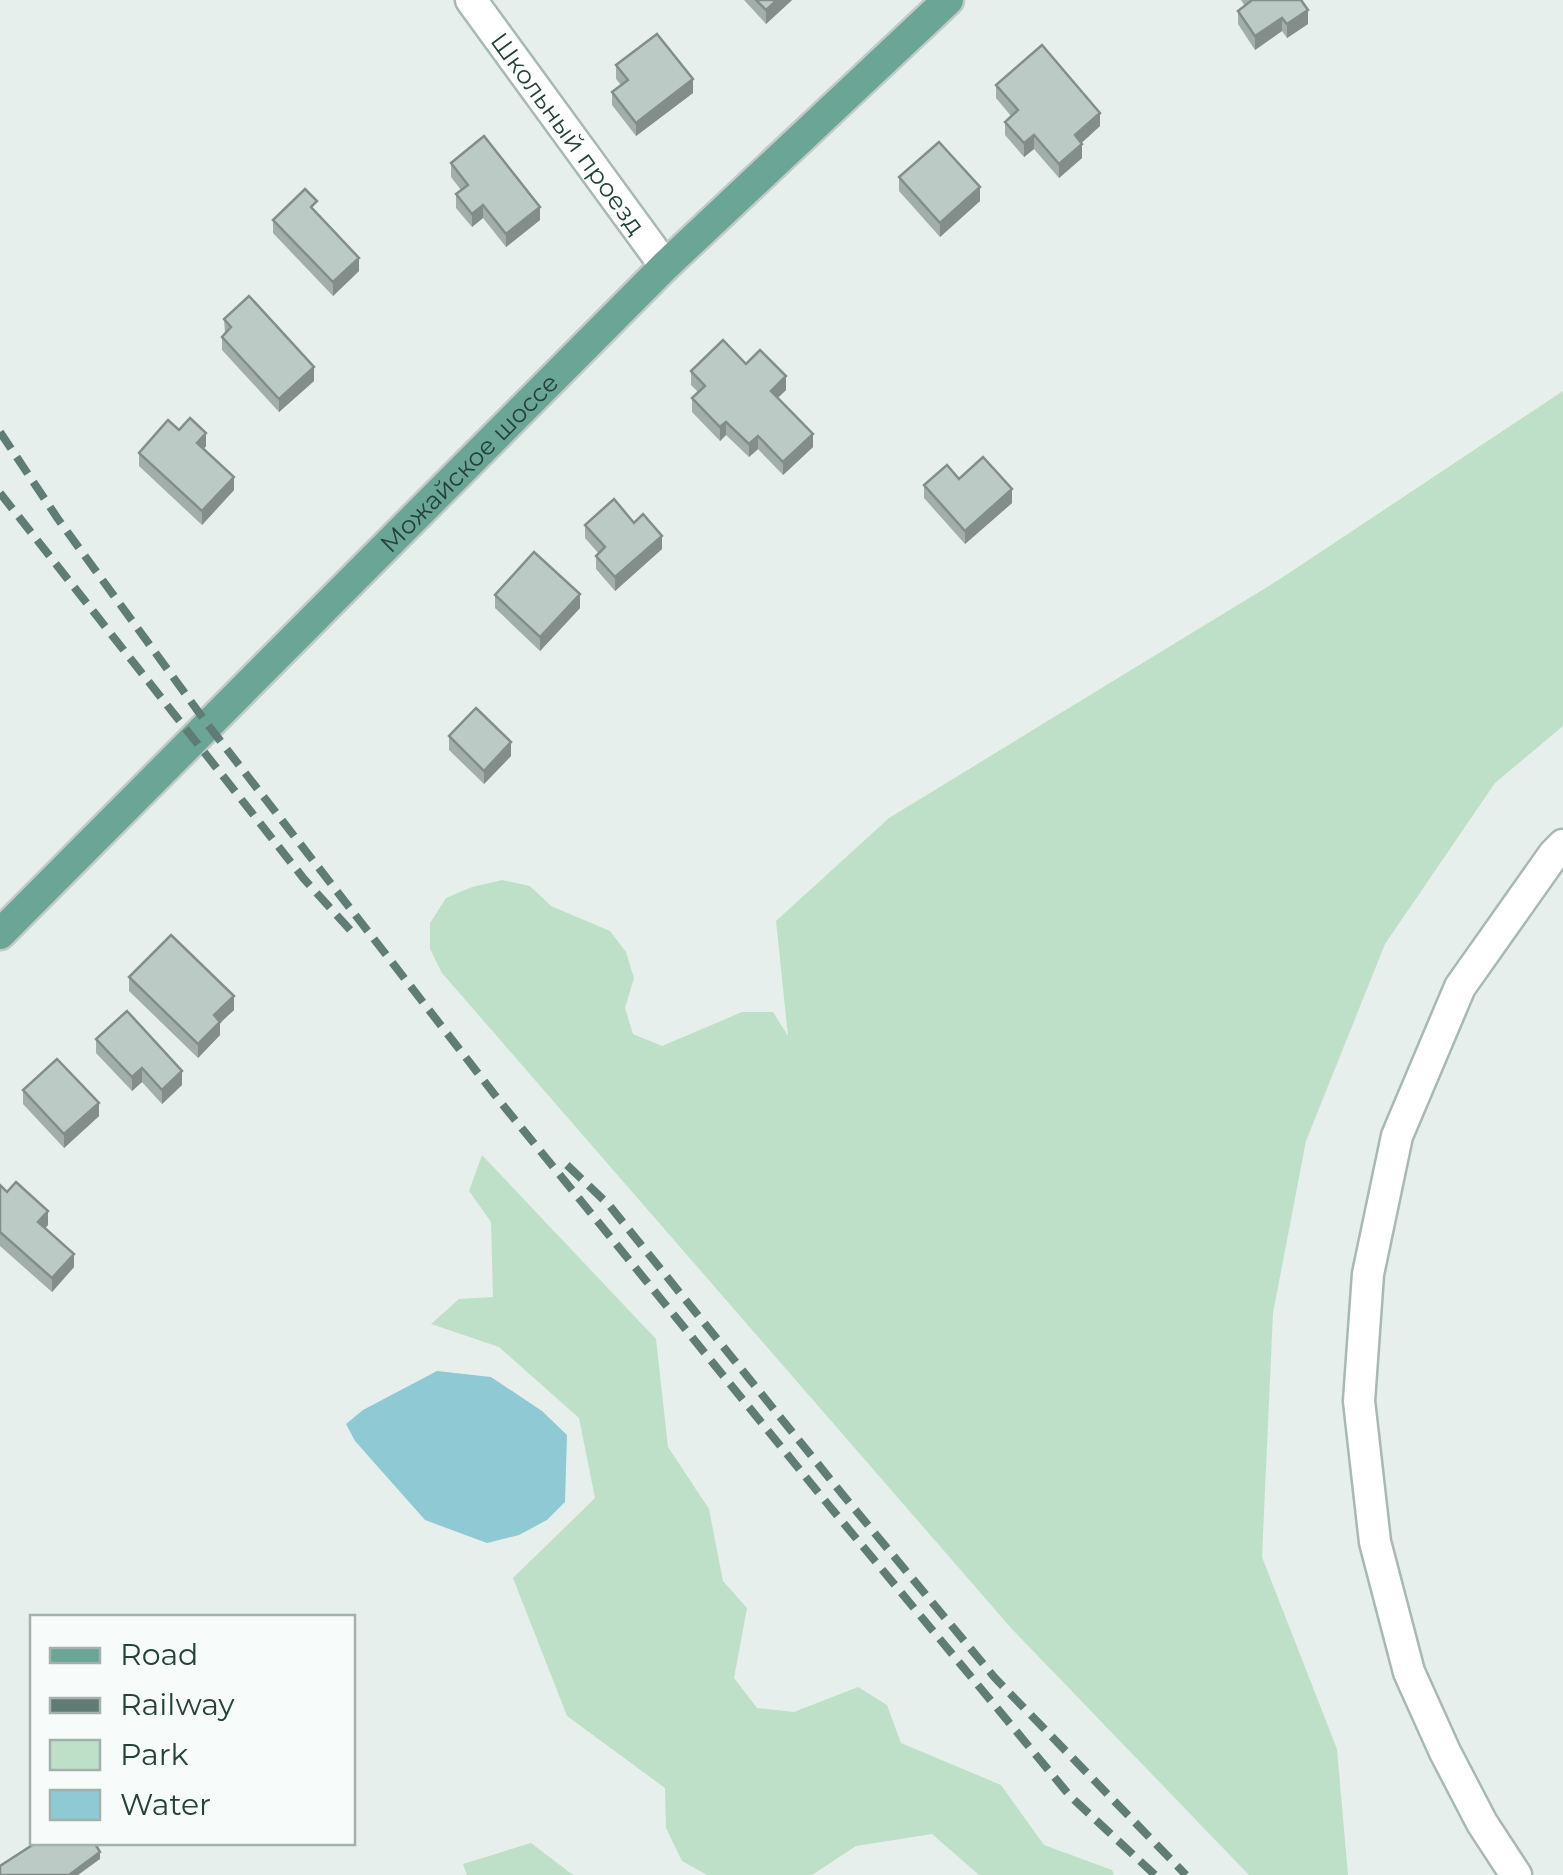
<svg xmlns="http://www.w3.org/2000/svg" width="1563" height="1875" viewBox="0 0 1563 1875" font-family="Montserrat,sans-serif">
  <rect width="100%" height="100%" fill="#e6efeb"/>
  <g fill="#bfe0c8">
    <polygon points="1563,391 1563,726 1495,783 1385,944 1306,1141 1273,1313 1262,1557 1337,1749 1348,1875 1249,1875 1011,1628 442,973 430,949 430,923 446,898 472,887 502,880 530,886 551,906 610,931 626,952 634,978 625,1008 633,1034 662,1046 742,1012 773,1012 788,1036 776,921 889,818 1280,579"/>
    <polygon points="482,1155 656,1339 668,1447 709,1509 723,1581 747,1608 734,1678 757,1708 794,1712 858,1687 887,1705 901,1743 1001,1785 1044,1845 1112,1870 1114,1875 979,1875 932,1834 856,1846 812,1875 707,1875 682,1861 666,1828 665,1788 567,1716 513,1578 595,1498 579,1418 499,1347 431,1324 459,1299 493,1297 491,1222 469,1191"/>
    <polygon points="531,1843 573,1875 467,1875 463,1864"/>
  </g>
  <polygon fill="#8ec9d4" points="437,1371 491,1377 542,1411 567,1435 565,1502 547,1520 519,1535 487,1543 425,1520 355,1441 346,1424 363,1410"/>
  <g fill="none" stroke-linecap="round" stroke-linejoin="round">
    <defs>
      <g id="street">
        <path id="s1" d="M471,0L665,266"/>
        <polyline points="1516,1875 1482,1823 1445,1752 1409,1672 1375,1542 1359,1401 1368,1274 1397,1136 1460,987 1554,854 1563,845"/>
      </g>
      <g id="primary">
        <path id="s2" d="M0,934L665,266L948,0"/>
      </g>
    </defs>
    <use href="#street" stroke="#a8b8b2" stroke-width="35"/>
    <use href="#primary" stroke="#c2cac8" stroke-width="35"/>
    <use href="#street" stroke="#fff" stroke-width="30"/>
    <use href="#primary" stroke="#6aa596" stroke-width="30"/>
    <g stroke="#5f7d75" stroke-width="8" stroke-dasharray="20 10" stroke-linecap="butt">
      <polyline points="0,432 58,519 208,725 498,1099 831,1508 1070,1796 1155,1875"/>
      <polyline points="0,493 304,879 352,932"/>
      <polyline points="567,1165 609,1205 843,1495 995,1678 1186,1875"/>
    </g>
  </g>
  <g fill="#a1aea9">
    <polygon points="744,0 792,0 766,24"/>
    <polygon points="1241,0 1301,0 1308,24 1287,38 1282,31 1255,50 1238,24 1238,11 1245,6"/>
    <polygon points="616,65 693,93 636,136 612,105 612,92 621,85 616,79"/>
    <polygon points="996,85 1100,126 1081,143 1082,158 1059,178 1034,149 1024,157 1005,135 1005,122 1011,116 996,98"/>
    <polygon points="451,163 540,220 506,247 483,218 472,227 456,208 456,194 461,190 451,177"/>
    <polygon points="899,177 980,201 940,237 899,191"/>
    <polygon points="317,214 359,271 333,296 273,233 273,220"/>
    <polygon points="224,319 314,381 279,412 222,350 222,337 225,334"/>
    <polygon points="746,364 786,390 778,398 813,447 783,475 758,449 749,457 726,435 720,441 692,412 692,398 698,392 691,385 691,371"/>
    <polygon points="179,430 206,446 204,449 234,490 202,525 139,466 139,453"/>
    <polygon points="959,479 1012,503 965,544 924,498 924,485"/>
    <polygon points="634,523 662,549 615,591 596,569 596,556 599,554 585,538 585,525"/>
    <polygon points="495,595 580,608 540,651 495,608"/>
    <polygon points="449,736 511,756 484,784 449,750"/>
    <polygon points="129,977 234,1010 220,1023 220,1035 198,1058 129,991"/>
    <polygon points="96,1039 182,1085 162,1104 142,1082 132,1091 96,1053"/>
    <polygon points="23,1090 99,1116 64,1148 23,1104"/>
    <polygon points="0,1185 48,1225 45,1228 74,1267 52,1292 0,1246"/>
  </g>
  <g fill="#838d89">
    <polygon points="777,0 792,0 766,24 766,10"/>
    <polygon points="1308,10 1308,24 1287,38 1287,24"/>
    <polygon points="1282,18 1282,31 1255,50 1255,36"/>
    <polygon points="693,79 693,93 636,136 636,123"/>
    <polygon points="1100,113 1100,126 1075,149 1075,135"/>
    <polygon points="1034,135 1034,149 1024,157 1024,143"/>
    <polygon points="1082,144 1082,158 1059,178 1059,164"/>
    <polygon points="980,187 980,201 940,237 940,223"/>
    <polygon points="483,205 483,218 472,227 472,214"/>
    <polygon points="540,207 540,220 506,247 506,234"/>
    <polygon points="359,258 359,271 333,296 333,282"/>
    <polygon points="314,367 314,381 279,412 279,399"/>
    <polygon points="786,376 786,390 771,404 771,391"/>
    <polygon points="726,422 726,435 720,441 720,427"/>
    <polygon points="206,433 206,446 197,457 197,443"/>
    <polygon points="813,434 813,447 783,475 783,462"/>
    <polygon points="758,436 758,449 749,457 749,444"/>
    <polygon points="234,477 234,490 202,525 202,511"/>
    <polygon points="1012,489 1012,503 965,544 965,531"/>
    <polygon points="662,536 662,549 615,591 615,577"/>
    <polygon points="580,594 580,608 540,651 540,637"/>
    <polygon points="511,742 511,756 484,784 484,771"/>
    <polygon points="234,996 234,1010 220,1023 220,1035 198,1058 198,1044 214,1015"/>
    <polygon points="142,1068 142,1082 132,1091 132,1077"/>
    <polygon points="182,1071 182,1085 162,1104 162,1090"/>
    <polygon points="99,1103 99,1116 64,1148 64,1134"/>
    <polygon points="48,1211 48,1225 38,1236 38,1222"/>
    <polygon points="74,1254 74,1267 52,1292 52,1278"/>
    <polygon points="100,1852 100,1859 78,1875 69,1875"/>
  </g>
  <g fill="#bbcac4" stroke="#838d89" stroke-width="2.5">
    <polygon points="756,0 777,0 766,10"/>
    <polygon points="1251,0 1301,0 1308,10 1287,24 1282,18 1255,36 1238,11 1251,1"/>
    <polygon points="657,34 693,79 636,123 612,92 628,80 616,65"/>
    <polygon points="1042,45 1100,113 1075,135 1082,144 1059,164 1034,135 1024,143 1005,122 1018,110 996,85"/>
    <polygon points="484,136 540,207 506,234 483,205 472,214 456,194 468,185 451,163"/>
    <polygon points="939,142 980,187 940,223 899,177"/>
    <polygon points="305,189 317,201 311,207 359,258 333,282 273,220"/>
    <polygon points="249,296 314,367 279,399 222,337 231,327 224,319"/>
    <polygon points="723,340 746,364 760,350 786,376 771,391 813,434 783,462 758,436 749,444 726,422 720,427 692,398 705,386 691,371"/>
    <polygon points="190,418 206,433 197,443 234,477 202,511 139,453 168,420 179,430"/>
    <polygon points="983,457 1012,489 965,531 924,485 947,465 959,479"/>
    <polygon points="614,499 634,523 643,514 662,536 615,577 596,556 605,547 585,525"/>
    <polygon points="534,552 580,594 540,637 495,595"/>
    <polygon points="476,708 511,742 484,771 449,736"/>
    <polygon points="171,935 234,996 214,1015 220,1022 198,1044 129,977"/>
    <polygon points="127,1011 182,1071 162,1090 142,1068 132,1077 96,1039"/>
    <polygon points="57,1059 99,1103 64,1134 23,1090"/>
    <polygon points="16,1182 48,1211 38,1222 74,1254 52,1278 0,1232 0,1185 7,1192"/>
    <polygon points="37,1842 94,1842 100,1852 69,1875 0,1875 0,1866"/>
  </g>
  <g text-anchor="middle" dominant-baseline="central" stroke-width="8" stroke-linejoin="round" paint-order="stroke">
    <g font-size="25" fill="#24423a" stroke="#f7fbf9">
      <text stroke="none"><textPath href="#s1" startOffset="165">Школьный проезд</textPath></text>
      <text stroke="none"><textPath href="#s2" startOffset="665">Можайское шоссе</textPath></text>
    </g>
  </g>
  <rect x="30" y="1615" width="325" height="230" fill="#f7fbf9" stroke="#a3b1ad" stroke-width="2.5"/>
  <rect x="50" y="1648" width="50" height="15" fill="#6aa596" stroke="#a3b1ad" stroke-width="2.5"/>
  <text x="120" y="1665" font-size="30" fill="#24423a">Road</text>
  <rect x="50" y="1698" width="50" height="15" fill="#5f7d75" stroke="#a3b1ad" stroke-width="2.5"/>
  <text x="120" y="1715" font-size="30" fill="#24423a">Railway</text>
  <rect x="50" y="1740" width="50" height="30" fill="#bfe0c8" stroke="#a3b1ad" stroke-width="2.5"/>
  <text x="120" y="1765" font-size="30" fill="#24423a">Park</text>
  <rect x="50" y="1790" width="50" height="30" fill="#8ec9d4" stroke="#a3b1ad" stroke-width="2.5"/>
  <text x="120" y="1815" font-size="30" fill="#24423a">Water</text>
</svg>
